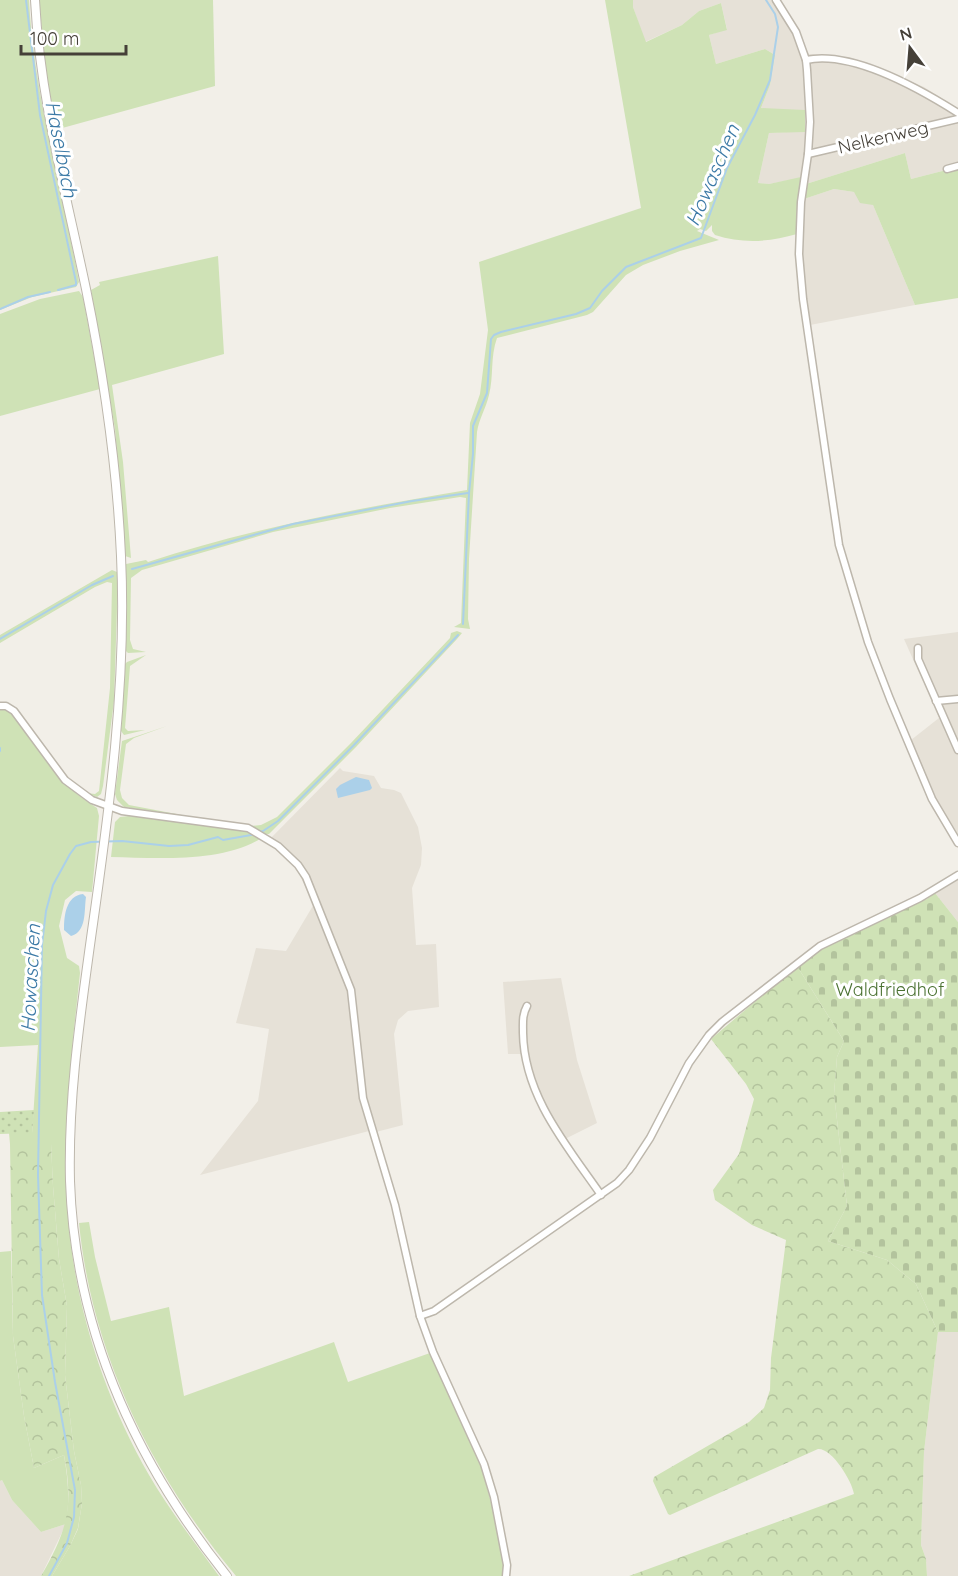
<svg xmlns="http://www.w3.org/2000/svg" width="958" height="1576" viewBox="0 0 958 1576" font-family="Quicksand,sans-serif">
  <defs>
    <pattern id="forest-crowns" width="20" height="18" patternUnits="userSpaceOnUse" patternTransform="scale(1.5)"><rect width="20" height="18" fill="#cfe2b6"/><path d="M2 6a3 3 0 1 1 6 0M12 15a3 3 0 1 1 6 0" fill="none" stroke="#b3c39d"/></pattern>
    <pattern id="cemetery-stones" width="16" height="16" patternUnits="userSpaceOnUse" patternTransform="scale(1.5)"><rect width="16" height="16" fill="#cfe2b6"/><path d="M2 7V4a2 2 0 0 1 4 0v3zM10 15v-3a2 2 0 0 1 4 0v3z" fill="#b3c39d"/></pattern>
    <pattern id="garden-dots" width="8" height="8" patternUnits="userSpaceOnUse" patternTransform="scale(1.5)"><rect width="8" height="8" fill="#cfe2b6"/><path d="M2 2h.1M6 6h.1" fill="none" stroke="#b3c39d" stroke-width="1.8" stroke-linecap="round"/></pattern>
  </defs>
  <rect width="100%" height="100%" fill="#f2efe8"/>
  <g fill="#e6e1d7">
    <polygon points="633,0 779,0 809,54 830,56 886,71 924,87 958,109 958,167 911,179 905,153 806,184 806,177 769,184 758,183 769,133 805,131 761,108 770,85 775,55 765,49 716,64 709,35 727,29 721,3 699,11 682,25 645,42 633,7"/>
    <polygon points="834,189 854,192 873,205 915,305 810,325 803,272 802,238 804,199"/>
    <polygon points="958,632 958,848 932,808 906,744 939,718 904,639"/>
    <polygon points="340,768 343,771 374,776 381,788 394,790 401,793 418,827 422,848 421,865 412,888 416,945 436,944 439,1007 408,1011 398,1020 394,1034 403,1125 376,1132 369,1131 200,1175 258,1101 269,1029 236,1023 256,948 286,951 314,904 296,868 278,849 267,842"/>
    <polygon points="958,872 958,922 931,888"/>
    <polygon points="561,978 577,1060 597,1123 561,1141 541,1110 534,1094 522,1054 508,1054 503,982"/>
    <polygon points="938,1332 958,1332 958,1576 927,1576 926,1559 921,1545 924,1452"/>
    <polygon points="2,1480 12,1500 41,1532 66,1524 41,1576 0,1576 0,1481"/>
  </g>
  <g fill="#cfe2b6">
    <path d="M0,0H29C34,96 62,188 79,282L76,287L32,297L0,310Z"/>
    <polygon points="39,0 213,0 215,86 55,130 47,81"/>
    <path d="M605,0H633V7L646,42L682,25L699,11L721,3L727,30L709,35L716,64L765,49L775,55L770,85L761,108L805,110V132L769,133L758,183L769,184L801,177L797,234C769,242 743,244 715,235L712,231V225L706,231L700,229L697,231L719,240L680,251L643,265L626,275L593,312L587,315L497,338C490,358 494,375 489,395C486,408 479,419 477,432L469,559L468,619L470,629L454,627L461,623L466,498L460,497L390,508L273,532L142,570L131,578L130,640L133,649L146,652L128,653L125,650L126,564L146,560L148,562C252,528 359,508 467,490L470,423L480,394L488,330L479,262L641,208Z"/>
    <polygon points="905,153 911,179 958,167 958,298 915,305 873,205 860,203 854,192 834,189 804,199 806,184"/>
    <polygon points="218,256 224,354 112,385 123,462 131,558 125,556 115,429 91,290 100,285 99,282"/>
    <polygon points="79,291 83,297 100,389 0,416 0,314 40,299"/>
    <polygon points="112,570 117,572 118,578 114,701 103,786 101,794 97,797 86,793 95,794 99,791 110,688 112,583 107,582 95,587 0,643 0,635"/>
    <polygon points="457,631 462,633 457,639 356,747 269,834 265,834 250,826 261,825 277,817 351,743 450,638 451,633"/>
    <polygon points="146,655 130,666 125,728 128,731 145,730 124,735 121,731 124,665 127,662"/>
    <path d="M2,708C21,713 51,765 65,782C74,793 86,801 97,808L99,816L92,892L76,891L65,900L59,926L67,958L79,966L80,973C71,1057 61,1142 69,1227C77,1313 106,1400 149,1475C170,1511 195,1543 219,1576H52L70,1546L78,1529L82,1503L81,1485L74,1451L65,1375L67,1306L59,1259L53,1186L51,1144H10L9,1133H32L38,1045L0,1047V709Z"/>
    <polygon points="167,726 134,738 126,744 120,790 122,798 129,805 187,816 124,807 117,800 115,794 122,741"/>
    <path d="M129,816L245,831L260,839C221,863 155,858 111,857L115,822L120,817Z"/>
    <path d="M89,1222L95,1257L111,1321L169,1307L184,1396L334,1342L348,1382L430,1353L480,1463L496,1520L504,1565L502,1576H236C152,1475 92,1355 79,1223Z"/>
    <path d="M11,1251L13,1336L24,1416L34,1468L64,1455C68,1479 70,1500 66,1524L41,1532L12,1500L2,1480L0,1481V1252Z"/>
  </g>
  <g fill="url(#forest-crowns)">
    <path d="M797,966L844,1041L837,1057L834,1094L847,1206L828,1241L887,1260L916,1284L938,1332L924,1452L921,1545L926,1559L927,1576H629L854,1494C852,1481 832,1448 818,1449L670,1515L668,1514L653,1481L654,1477L749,1422L764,1408L770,1390L771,1358L786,1240L752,1225L715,1200L713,1190L739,1154L754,1099L746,1084L711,1039Z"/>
    <path d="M51,1143L53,1186L59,1259L67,1306L65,1375L74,1451L81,1485L82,1503L78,1528L70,1546L52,1576H41C67,1531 74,1507 64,1455L34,1468L24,1416L13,1336L10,1144Z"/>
  </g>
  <path fill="url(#cemetery-stones)" d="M935,893L958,922V1332H938L916,1284L887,1260L828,1241L847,1206L834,1094L837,1057L844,1041L797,966C835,935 882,918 927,899Z"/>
  <polygon fill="url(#garden-dots)" points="34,1110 32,1133 0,1134 0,1112"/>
  <g fill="#abd0e9">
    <polygon points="356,777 369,780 372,788 370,790 338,798 336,789 340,785"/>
    <path d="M83,894L86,897C84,910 87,932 71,936L64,930C64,915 66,896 83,894Z"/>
  </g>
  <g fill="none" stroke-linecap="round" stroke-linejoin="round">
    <g stroke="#abd0e9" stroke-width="2">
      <polyline points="26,0 40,115 76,282 76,285 58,290"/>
      <polyline points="0,309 28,297 50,292"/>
      <polyline points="132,569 293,524 412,501 468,493"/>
      <polyline points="463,624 469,493 473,454 473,426 487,393 491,339 494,335 501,332 576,314 590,308 602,291 626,267 701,238 727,168 755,115 770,80 778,27 775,14 766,0"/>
      <polyline points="0,639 92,585 113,576"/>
      <polyline points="0,748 0,751"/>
      <polyline points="49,1576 67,1543 74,1517 75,1490 55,1382 42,1295 38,1175 42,945 46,911 53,885 70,854 76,846 91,842 122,841 169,846 188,845 218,837 223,840 251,835 263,831 278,821 353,746 458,635"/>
    </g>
    <defs>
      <g id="minor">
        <polyline points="776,0 796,32 806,60 807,70 810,122 808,154 801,202 799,254 803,299 839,545 868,642 890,699 932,799 958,843"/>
        <path d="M806,60C852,50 920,89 958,113"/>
        <polyline points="808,154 958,119"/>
        <polyline points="947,169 958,166"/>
        <polyline points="918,648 918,659 958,750"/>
        <polyline points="936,701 958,699"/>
        <polyline points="0,706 6,706 14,711 65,780 92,800 122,811 248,828 278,846 298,865 306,877 351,990 363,1098 395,1205 420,1316 433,1352 484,1464 494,1497 507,1565 506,1576"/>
        <path d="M527,1006C522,1015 523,1023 523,1033C524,1096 567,1146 601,1195"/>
        <polyline points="420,1316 434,1311 617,1183 629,1170 650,1138 689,1063 709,1035 722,1022 820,946 920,898 958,875"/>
      </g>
      <path id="tertiary" d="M35,0C40,99 66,193 86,289C104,377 117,466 121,556C127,683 109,812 91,938C80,1018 68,1099 70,1181C75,1330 135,1461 227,1576"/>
    </defs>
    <use href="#minor" stroke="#bdb7ac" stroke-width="9"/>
    <use href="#tertiary" stroke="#bdb7ac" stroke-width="10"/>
    <use href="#minor" stroke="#fff" stroke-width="6"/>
    <use href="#tertiary" stroke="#fff" stroke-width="8"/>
  </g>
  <g text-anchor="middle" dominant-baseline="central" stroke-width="6" stroke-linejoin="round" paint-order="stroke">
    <g font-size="18" fill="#454038" stroke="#fff">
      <text transform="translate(883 137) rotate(-13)">Nelkenweg</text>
    </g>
    <g font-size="18" fill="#4a7131" stroke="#fff">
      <text x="890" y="989">Waldfriedhof</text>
    </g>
    <g font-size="20" font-style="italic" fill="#3c7aa6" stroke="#fff">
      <text transform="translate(62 149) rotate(79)">Haselbach</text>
      <text transform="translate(712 175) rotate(-67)">Howaschen</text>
      <text transform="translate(30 978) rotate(-87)">Howaschen</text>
    </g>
  </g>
  <g transform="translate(910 48) rotate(344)" stroke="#ffffff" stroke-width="4.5" paint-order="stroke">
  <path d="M0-4.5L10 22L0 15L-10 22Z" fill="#454038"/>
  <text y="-9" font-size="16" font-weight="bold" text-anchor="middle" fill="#454038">N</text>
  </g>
  <path d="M21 45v9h105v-9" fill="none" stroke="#454038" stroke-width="3"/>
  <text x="30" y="45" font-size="18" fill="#454038" stroke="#ffffff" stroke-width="4.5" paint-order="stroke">100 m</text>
</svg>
